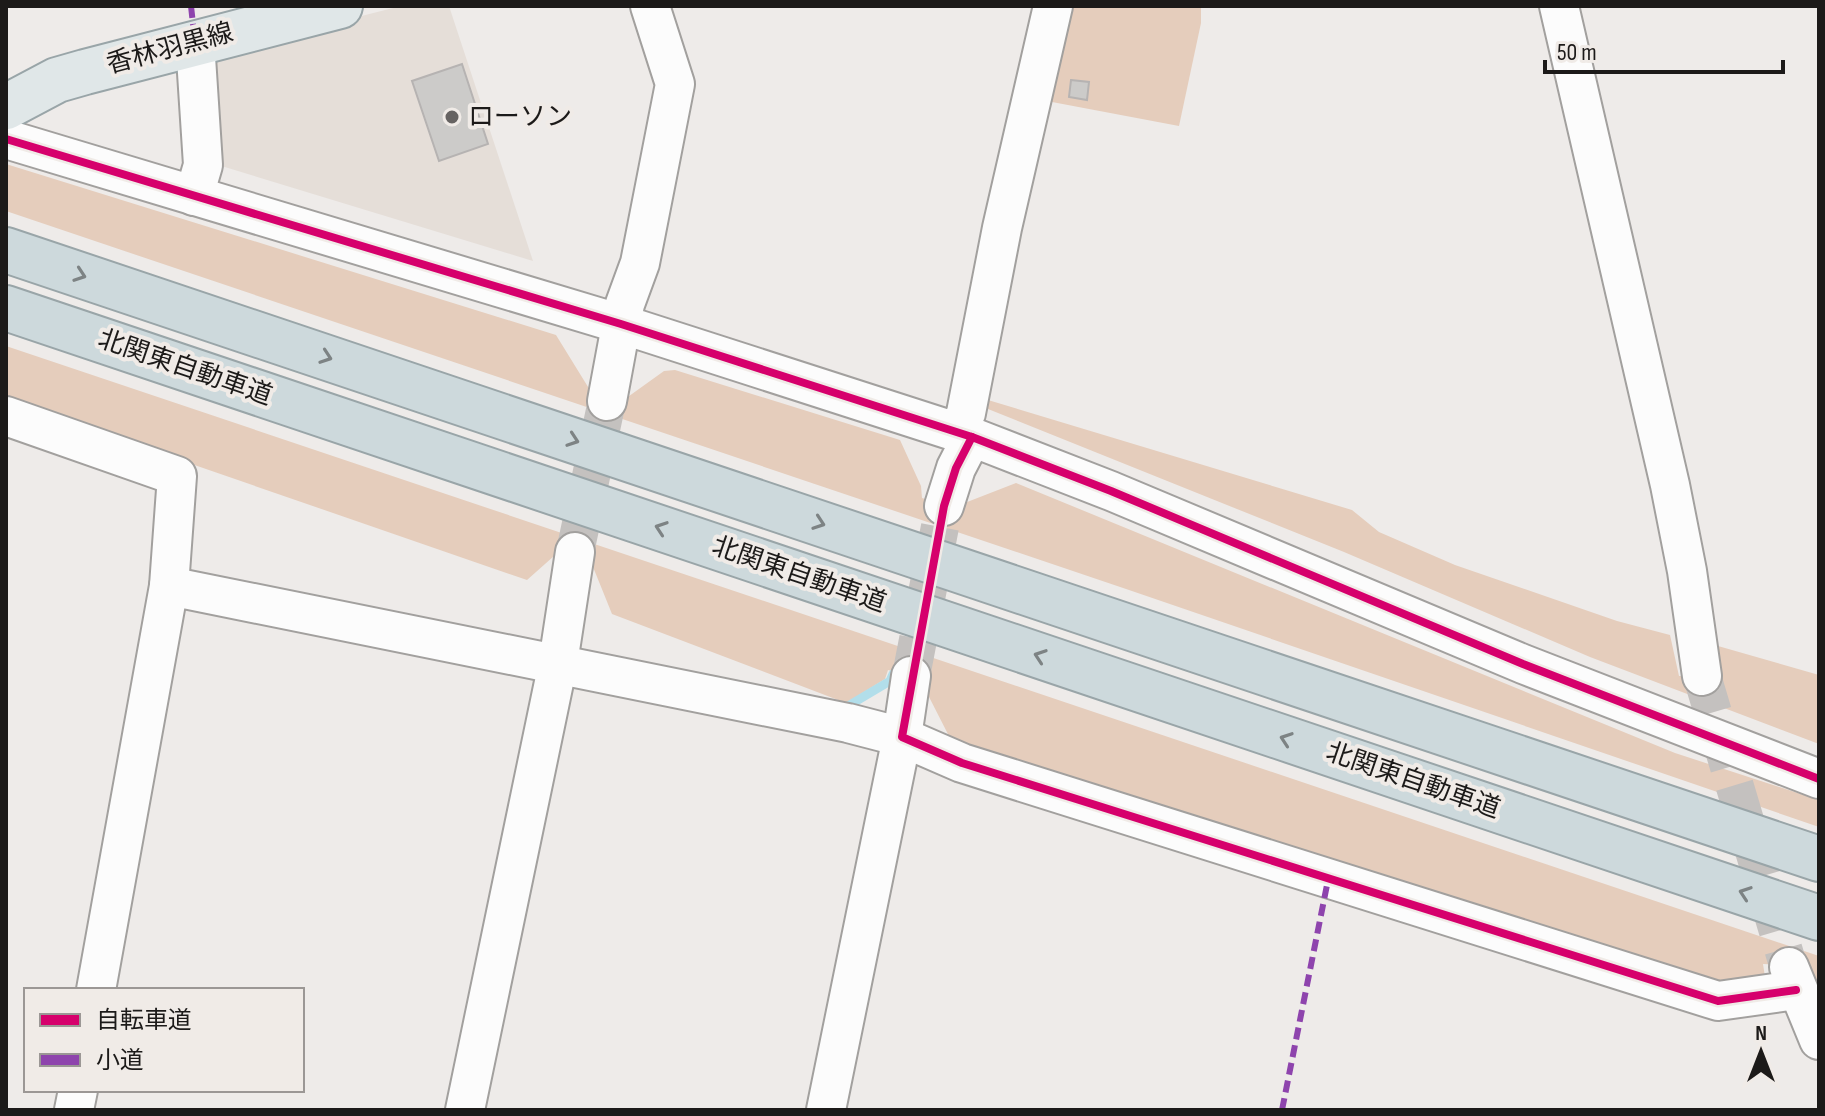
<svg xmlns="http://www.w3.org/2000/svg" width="1825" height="1116" viewBox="0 0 1825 1116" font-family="'Sofia Sans Condensed','Noto Sans JP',sans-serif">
  <rect width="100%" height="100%" fill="#eeebe9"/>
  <polygon fill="#e5ded8" points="401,6 449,6 533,261 215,164 211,54"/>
  <g fill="#e5cdbc">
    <polygon points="1067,6 1201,6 1201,23 1179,126 1052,102 1052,78"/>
    <polygon points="6,164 556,335 593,395 618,404 664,371 675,370 900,440 921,486 922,498 959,510 962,504 1016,483 1675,753 1819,800 1819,827 1129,590 6,211"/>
    <polygon points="6,346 1819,956 1819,991 1788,965 1763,964 1765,977 1724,983 952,742 927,693 911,676 888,670 885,679 846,703 612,614 589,557 563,548 527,580 6,400"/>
    <polygon points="988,400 1352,510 1379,532 1455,565 1617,621 1670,635 1679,676 1721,676 1711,644 1819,675 1819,744 1590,657 1344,552 983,407"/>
  </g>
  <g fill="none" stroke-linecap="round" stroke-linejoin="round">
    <polyline stroke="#b2deea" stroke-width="9" points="848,706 890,681 893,674"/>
  </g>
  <g fill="#cccbc9" stroke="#b6b3b2" stroke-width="2">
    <polygon points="462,64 488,144 439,161 412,81"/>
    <polygon points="1071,80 1089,82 1087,100 1069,97"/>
  </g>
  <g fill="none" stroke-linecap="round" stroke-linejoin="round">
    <g stroke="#c4c1bf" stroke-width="38" stroke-dasharray="38 19" stroke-linecap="butt">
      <polyline points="575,552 607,401"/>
      <polyline points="911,676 944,506"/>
      <polyline points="1702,676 1788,965"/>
    </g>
    <defs>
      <g id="minor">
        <polyline points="1559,6 1670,485 1687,571 1702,676"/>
        <polyline points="6,139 621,324 972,437 1111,491 1523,664 1819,779"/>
        <polyline points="194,196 203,165 195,42"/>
        <polyline points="607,401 625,304 640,263 675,84 650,6"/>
        <polyline points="6,416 177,476 169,586 96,990"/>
        <polyline points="958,432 966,413 1002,228 1053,6"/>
        <polyline points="944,506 956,468 972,437"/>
        <polyline points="169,586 848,723 902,737 962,763 1718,1001 1796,990"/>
        <polyline points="1789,967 1819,1040"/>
        <polyline points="74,1110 78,1090"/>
        <polyline points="465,1110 558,663 575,552"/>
        <polyline points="826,1110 902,737 911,676"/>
      </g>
      <polyline id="major" points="6,107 57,80 85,72 340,6"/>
      <g id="highway">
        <polyline points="6,250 1819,859"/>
        <polyline points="6,308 1819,918"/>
      </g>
    </defs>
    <use href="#minor" stroke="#a2a09e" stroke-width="42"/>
    <use href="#major" stroke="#99a5a8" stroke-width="48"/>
    <use href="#highway" stroke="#99a5a8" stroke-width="48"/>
    <use href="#minor" stroke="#fcfcfc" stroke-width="38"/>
    <use href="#major" stroke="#e0e7e8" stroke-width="44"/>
    <use href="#highway" stroke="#cdd9dc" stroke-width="44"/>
    <g stroke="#8e44ad" stroke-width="6" stroke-dasharray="12 6" stroke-linecap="butt">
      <polyline points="191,6 195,42"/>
      <polyline points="1282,1110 1328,880"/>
    </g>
    <defs>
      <g id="cycleway">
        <polyline points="6,139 621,324 972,437 1111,491 1523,664 1819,779"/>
        <polyline points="972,437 956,468 944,506 902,737 962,763 1718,1001 1796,990"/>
      </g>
    </defs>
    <use href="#cycleway" stroke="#f0ebe7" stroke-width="13"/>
    <use href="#cycleway" stroke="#d6006c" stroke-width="8"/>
  </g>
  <defs><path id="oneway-chevron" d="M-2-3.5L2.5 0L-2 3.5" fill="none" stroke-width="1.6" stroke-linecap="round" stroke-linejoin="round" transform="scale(2)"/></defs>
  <g stroke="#7d8384">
    <use href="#oneway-chevron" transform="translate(80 275) rotate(19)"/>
    <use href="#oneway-chevron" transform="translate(326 357) rotate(19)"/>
    <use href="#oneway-chevron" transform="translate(573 440) rotate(19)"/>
    <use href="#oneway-chevron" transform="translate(819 523) rotate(19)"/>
    <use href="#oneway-chevron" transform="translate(661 528) rotate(-161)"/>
    <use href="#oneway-chevron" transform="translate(1040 656) rotate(-161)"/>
    <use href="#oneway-chevron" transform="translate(1286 739) rotate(-161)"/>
    <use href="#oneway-chevron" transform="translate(1745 893) rotate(-161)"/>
  </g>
  <circle fill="#666362" stroke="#f0ebe7" stroke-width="3" cx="452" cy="117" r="8"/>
  <g text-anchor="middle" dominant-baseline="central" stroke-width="8" stroke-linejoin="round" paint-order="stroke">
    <g font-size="26" fill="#1c1a19" stroke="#f0ebe7">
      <text transform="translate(170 49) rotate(-15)">香林羽黒線</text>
      <text transform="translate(185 368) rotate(19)">北関東自動車道</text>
      <text transform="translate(799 575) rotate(19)">北関東自動車道</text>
      <text transform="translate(1413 781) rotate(19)">北関東自動車道</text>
    </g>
    <g font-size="26" fill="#1c1a19" stroke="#f0ebe7" text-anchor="start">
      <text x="468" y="117">ローソン</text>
    </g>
  </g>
  <rect width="1825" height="1116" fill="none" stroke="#1c1a19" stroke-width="16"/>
  <rect x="24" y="988" width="280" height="104" fill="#f0ebe7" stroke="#9b9795" stroke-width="2"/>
  <rect x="40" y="1014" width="40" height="12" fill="#d6006c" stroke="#9b9795" stroke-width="2"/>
  <text x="96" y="1028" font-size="24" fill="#1c1a19">自転車道</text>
  <rect x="40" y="1054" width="40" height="12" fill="#8e44ad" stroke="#9b9795" stroke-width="2"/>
  <text x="96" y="1068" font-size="24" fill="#1c1a19">小道</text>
  <g transform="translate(1761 1052)" stroke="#f0ebe7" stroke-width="6" paint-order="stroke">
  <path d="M0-6L14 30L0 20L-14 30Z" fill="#1c1a19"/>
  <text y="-12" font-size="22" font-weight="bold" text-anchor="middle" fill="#1c1a19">N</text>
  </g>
  <path d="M1545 60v12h238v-12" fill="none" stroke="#1c1a19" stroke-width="4"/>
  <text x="1557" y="60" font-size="24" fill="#1c1a19" stroke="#f0ebe7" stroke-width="6" paint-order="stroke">50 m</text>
</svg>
